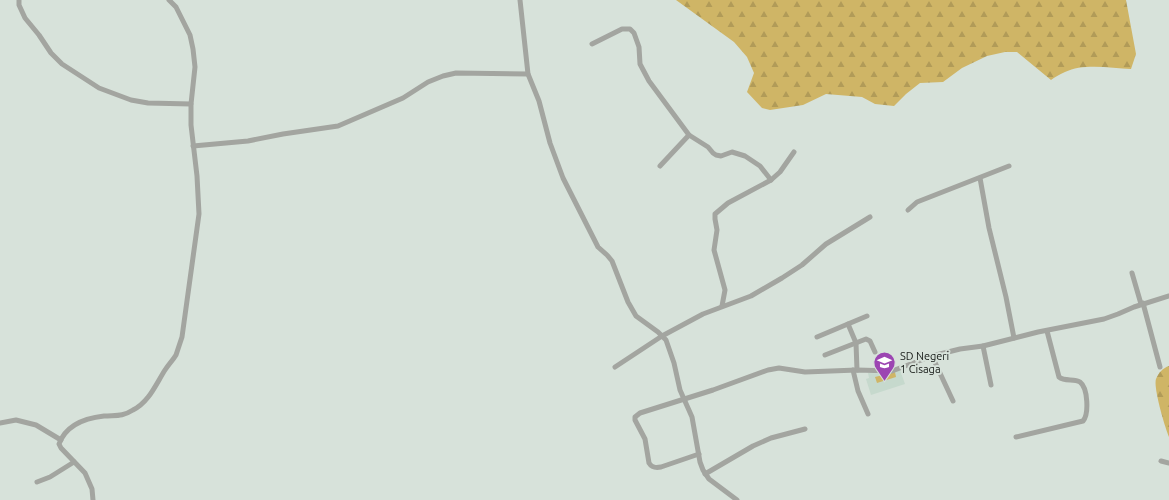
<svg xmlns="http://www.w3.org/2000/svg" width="1169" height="500" viewBox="0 0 1169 500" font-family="Ubuntu,sans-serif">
  <defs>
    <pattern id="forest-firs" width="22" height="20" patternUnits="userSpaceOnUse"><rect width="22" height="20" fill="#cfb566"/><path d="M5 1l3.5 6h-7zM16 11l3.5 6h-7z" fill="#b19b58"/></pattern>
  </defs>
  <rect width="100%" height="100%" fill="#d7e2da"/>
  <polygon fill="#c6d9cd" points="900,370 905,384 871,395 866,379 869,378 868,373 890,374"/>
  <g fill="url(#forest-firs)">
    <path d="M676,0H1126L1136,54L1131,69C1111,68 1083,63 1065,72C1060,74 1055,77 1051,80L1017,52H1005L987,56L962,68L943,82L920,83L906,94L894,106L875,104L862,97L826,94L803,105L770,110L762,108L747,92L754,73L747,57L734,42Z"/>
    <path d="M1169,366V437C1165,428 1153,387 1156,379C1159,372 1163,368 1169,366Z"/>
  </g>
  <polygon fill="#cfb566" points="895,372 896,377 877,383 875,377"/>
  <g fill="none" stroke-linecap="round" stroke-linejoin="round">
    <g stroke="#a3a5a0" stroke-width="5">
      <polyline points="19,0 19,5 25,18 39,35 51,53 62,64 99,88 131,100 148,103 191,104"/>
      <polyline points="520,0 528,74 539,101 550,143 563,178 598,247 607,255 612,261 628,302 636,316 658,332 666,340 674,363 680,390 692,417 700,462 703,470 709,479 737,500"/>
      <polyline points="592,44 622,29 630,29 634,33 639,47 640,64 649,81 689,135"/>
      <polyline points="193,146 248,141 283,134 338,126 403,98 428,82 443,76 456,73 528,74"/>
      <polyline points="660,166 689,135 708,147 713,153 716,155 721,156 732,152 745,156 760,166 771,180"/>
      <polyline points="980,178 989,228 1006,297 1014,338"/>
      <polyline points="908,210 917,202 1009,166"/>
      <polyline points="1132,273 1141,304"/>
      <polyline points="1143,303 1160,367"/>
      <polyline points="722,306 725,290 714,250 717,230 715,219 715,214 728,203 771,180 780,172 794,152"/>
      <polyline points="848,324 856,343 857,370"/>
      <polyline points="817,337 867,316"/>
      <polyline points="983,346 991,385"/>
      <polyline points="825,355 866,339 870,341 875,352"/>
      <polyline points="932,356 953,401"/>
      <polyline points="615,367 662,336 703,314 751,296 782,278 802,265 826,244 870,217"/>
      <polyline points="853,370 858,391 868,414"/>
      <polyline points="0,423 16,420 36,425 61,440"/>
      <path d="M1016,437L1083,421C1089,414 1088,388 1080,382C1074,378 1065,382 1059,377L1047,331"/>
      <path d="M699,454L661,467C656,468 652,468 649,463L645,439L635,420V417L640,413L713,390L768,370L779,368L805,372L857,370L892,371L932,356L960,349L983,346L1038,332L1104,319L1118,314L1134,307L1169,296"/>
      <polyline points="1161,461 1169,463"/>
      <polyline points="705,474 753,446 771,438 805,429"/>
      <polyline points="37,482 50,477 74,462"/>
      <path d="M93,500L92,489L85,473L61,448L59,444C66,425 86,418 104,416C116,415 122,417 133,410C149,402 156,384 165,370C169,364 173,360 176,355C178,349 180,343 182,337L199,214L197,176L191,125V104L195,67L193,49L190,35L176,7L169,0"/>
    </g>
  </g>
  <defs>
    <symbol id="school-pin" viewBox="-11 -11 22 30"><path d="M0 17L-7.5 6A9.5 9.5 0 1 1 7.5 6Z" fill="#9c45b2" stroke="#d7e2da"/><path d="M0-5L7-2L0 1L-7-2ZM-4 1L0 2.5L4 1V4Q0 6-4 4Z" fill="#fff"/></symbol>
  </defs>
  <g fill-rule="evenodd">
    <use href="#school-pin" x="872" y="350" width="25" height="34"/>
  </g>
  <g text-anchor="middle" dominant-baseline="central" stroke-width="4" stroke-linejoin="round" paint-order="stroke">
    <g font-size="11" fill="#151916" stroke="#d7e2da" text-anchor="start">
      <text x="900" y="356">SD Negeri<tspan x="900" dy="13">1 Cisaga</tspan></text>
    </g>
  </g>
</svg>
